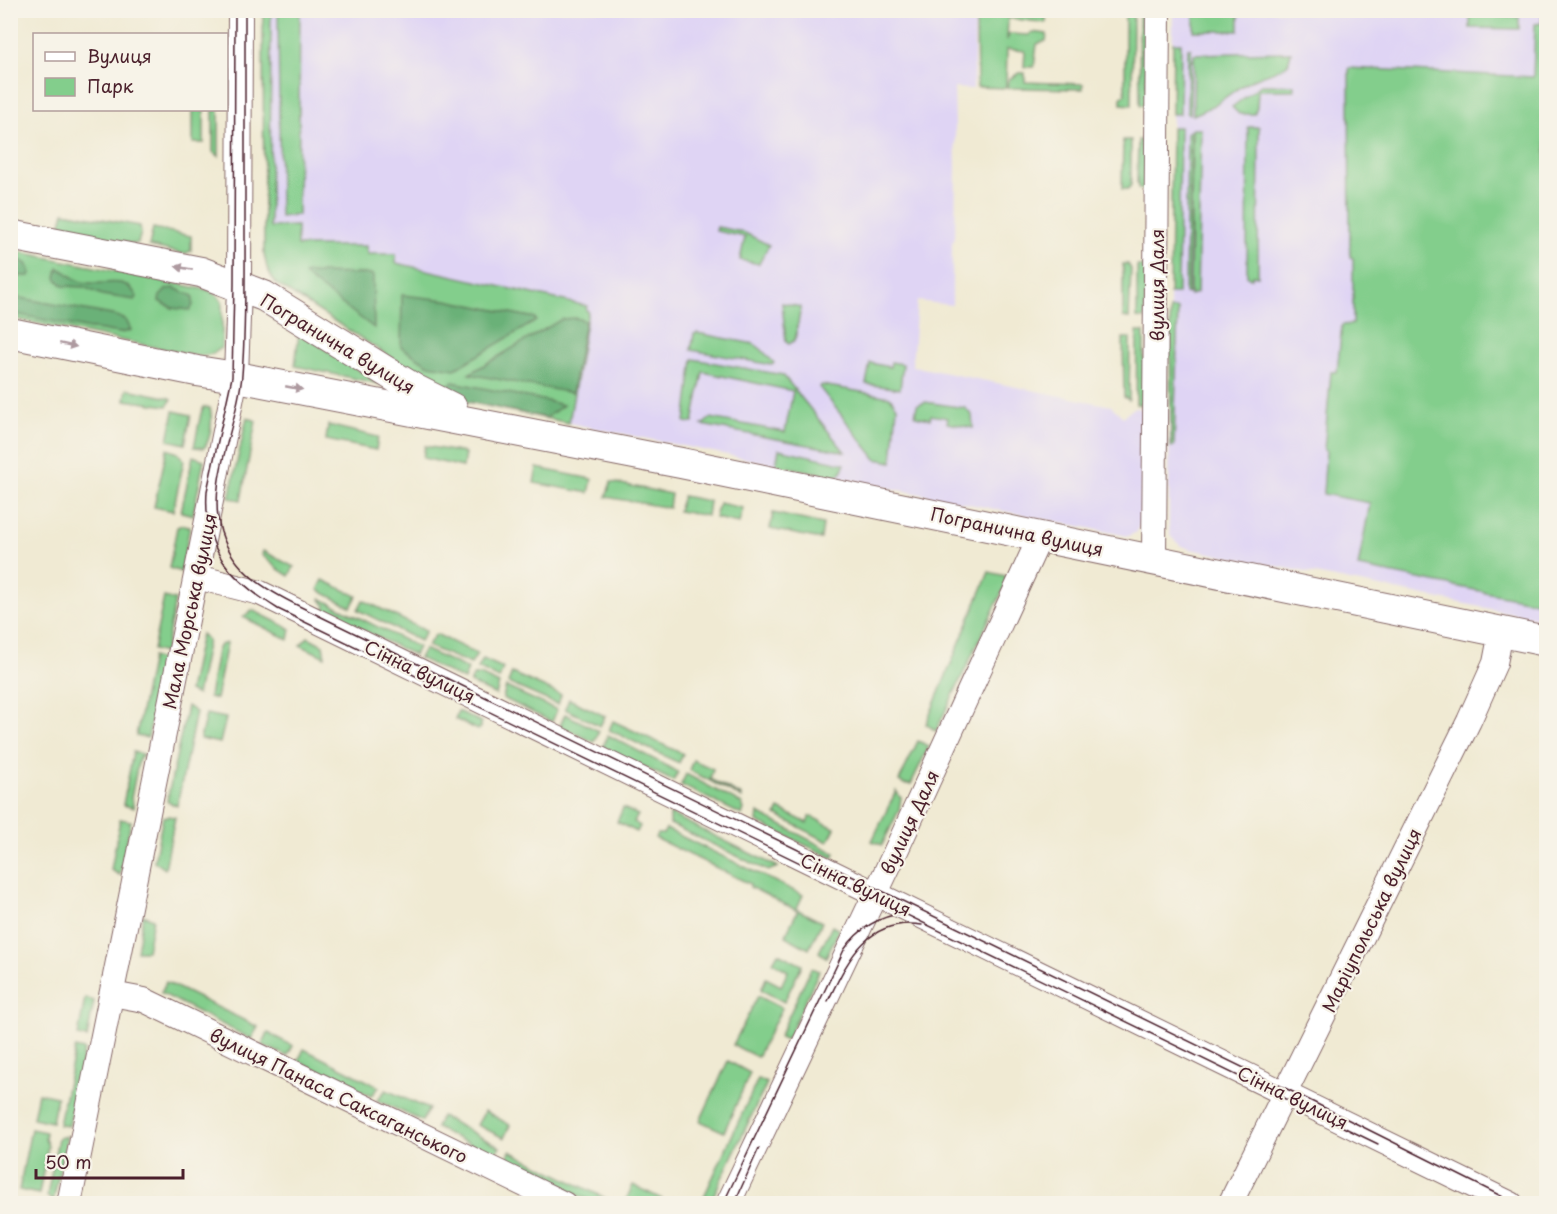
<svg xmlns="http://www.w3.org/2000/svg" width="1557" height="1214" viewBox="0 0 1557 1214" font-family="'Playpen Sans',sans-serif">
  <rect width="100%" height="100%" fill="#f7f3e8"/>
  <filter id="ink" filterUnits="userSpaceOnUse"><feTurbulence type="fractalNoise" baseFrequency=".0167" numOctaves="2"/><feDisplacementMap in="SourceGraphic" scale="12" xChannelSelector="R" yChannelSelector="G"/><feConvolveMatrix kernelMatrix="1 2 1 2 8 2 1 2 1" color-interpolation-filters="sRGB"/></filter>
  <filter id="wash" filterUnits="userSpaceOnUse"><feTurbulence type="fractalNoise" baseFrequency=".008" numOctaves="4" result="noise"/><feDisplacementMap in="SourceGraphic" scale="24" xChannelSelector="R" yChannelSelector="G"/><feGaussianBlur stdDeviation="1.35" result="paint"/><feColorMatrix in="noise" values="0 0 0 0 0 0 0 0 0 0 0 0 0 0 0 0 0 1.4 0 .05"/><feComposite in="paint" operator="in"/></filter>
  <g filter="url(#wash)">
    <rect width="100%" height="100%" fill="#f0ead3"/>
    <g fill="#dfd4f4">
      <polygon points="263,11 1003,11 1002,15 975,15 973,89 954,88 956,167 955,237 952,243 952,305 917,301 912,366 1111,406 1123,417 1134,408 1144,409 1140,522 1137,532 1128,536 569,423 588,311 513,290 396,263 366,254 366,246 297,246 263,227"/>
      <polygon points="1173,11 1546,11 1546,620 1190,549 1180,545 1171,537 1169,528 1170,303"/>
    </g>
    <g fill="#83ce8c" stroke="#66765c" stroke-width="1.5">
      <polygon points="263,11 271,11 270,227 297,226 297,246 366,246 367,254 396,254 396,263 587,306 586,310 588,311 569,423 464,401 440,389 275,283 267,268 264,254"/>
      <polygon points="278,11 300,11 298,215 280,217"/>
      <polygon points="1004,11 1046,11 1046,23 1008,18 1007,40 1009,34 1029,35 1032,32 1047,34 1046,41 1037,44 1034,67 1024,67 1025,51 1007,49 1006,88 977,87 976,16 1003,16"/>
      <polygon points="1125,11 1133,11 1132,105 1121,104 1121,98 1125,94"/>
      <polygon points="1139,11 1147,11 1146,105 1140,105"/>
      <rect x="1194" y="11" width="45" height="20"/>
      <polygon points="1542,11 1546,11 1546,604 1358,567 1370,503 1323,494 1326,451 1324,450 1331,372 1337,372 1342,325 1353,324 1353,258 1350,257 1349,68 1533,77 1535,24 1542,23"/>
      <polygon points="1470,15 1519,17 1519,29 1470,28"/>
      <polygon points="1173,43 1181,43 1180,114 1172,114"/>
      <polygon points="1188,48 1191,49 1190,114 1187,113"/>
      <path d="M1291,52L1288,64C1277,72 1266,73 1254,79C1231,90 1219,106 1193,115L1194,54Z"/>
      <polygon points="1019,73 1025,73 1025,82 1083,84 1083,89 1007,88 1009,79"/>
      <polygon points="1261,85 1294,85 1294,90 1258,90 1257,107 1254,114 1239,114 1232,107"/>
      <rect x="193" y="110" width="11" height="33"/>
      <polygon points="213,110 219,110 219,156 213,152"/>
      <polygon points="1172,127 1180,127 1178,294 1170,294"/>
      <polygon points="1248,127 1259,127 1258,276 1252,275 1252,278 1247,277"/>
      <polygon points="1192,129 1201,129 1197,293 1190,295"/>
      <polygon points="1191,130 1188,294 1185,293 1187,133"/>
      <polygon points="1123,140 1131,140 1131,185 1128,189 1122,189"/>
      <polygon points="1138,140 1146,141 1146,189 1139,189 1137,183"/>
      <polygon points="64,212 140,226 141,233 138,243 134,244 65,230 60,227"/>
      <polygon points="717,227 743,232 769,245 759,264 740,260 745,237 716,231"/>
      <polygon points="153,228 191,236 191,251 184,254 149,246"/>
      <polygon points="10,250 208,290 218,296 222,302 222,347 213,354 199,356 11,318"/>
      <polygon points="1123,264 1128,264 1131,269 1129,318 1123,317"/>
      <polygon points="1137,266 1145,266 1145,319 1137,318"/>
      <polygon points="782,303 801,307 795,340 789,344 786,342"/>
      <polygon points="1170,309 1178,309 1174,447 1171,447"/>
      <polygon points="299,332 380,384 295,366"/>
      <polygon points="1137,332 1144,332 1144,405 1136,404"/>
      <polygon points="697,333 754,344 761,349 774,363 772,365 691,350 694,334"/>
      <polygon points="1123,338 1130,338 1129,400 1124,397"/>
      <polygon points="693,359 783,375 845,452 702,425 711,418 785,432 793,391 703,372 693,423 685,422"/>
      <polygon points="891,362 903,364 900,389 866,384 870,363 890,367"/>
      <polygon points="822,385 890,397 897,407 892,462 876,459 819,387"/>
      <polygon points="127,389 170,398 172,399 167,406 125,400"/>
      <polygon points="925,402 965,408 972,415 973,428 947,423 948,418 931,415 930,419 915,416 917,405"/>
      <path d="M204,407L210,408C213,420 211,439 204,448L194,447L201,413Z"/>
      <polygon points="174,411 191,415 185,444 168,440"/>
      <polygon points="247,417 256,421 241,500 229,498"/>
      <polygon points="328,425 378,437 376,450 326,440"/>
      <polygon points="425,446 465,453 463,467 423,458"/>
      <polygon points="167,449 178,453 184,460 173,511 154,507"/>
      <polygon points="779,449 845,464 840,474 836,476 776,465"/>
      <polygon points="193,456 204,460 193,515 181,512"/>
      <polygon points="537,468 592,479 589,493 534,483"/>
      <polygon points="611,482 671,494 669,508 606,497"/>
      <polygon points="683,496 709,501 707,516 678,511"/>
      <polygon points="719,503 743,508 739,523 715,518"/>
      <polygon points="773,513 823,524 821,539 770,529"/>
      <polygon points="182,525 190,526 181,572 169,568 177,527"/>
      <polygon points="263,551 294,567 289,576 278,569 262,555"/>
      <polygon points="989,572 1006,576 1004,588 936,731 926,724"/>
      <polygon points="323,580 357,596 351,607 318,590"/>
      <polygon points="164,597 175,600 165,653 153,650"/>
      <polygon points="320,598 418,647 414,655 324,611 326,606"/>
      <polygon points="363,600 426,631 420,641 358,610"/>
      <polygon points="252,610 291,629 289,640 243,617"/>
      <polygon points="201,634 208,640 197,695 189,691"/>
      <polygon points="436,634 477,654 471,664 427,646"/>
      <polygon points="308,637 323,645 325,657 300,645"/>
      <polygon points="227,643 216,699 209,697 217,650 220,645"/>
      <polygon points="424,649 468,669 464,680 419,658"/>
      <polygon points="152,657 163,661 148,738 136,736"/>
      <polygon points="483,659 503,668 499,679 478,668"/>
      <polygon points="512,673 561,695 558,705 508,683"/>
      <polygon points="474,675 480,675 499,684 496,695 470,683"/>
      <polygon points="506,687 557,710 552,722 503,698"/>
      <polygon points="569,699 605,716 600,726 565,709"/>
      <polygon points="187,706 196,712 177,806 167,801"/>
      <polygon points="458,711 481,722 481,726 478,730 455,719"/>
      <polygon points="206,714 226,718 220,743 200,739"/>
      <polygon points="565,714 599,731 594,742 560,726"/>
      <polygon points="613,721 683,754 679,763 609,730"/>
      <polygon points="608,735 678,772 673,781 603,747"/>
      <polygon points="918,741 929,746 911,784 904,784 899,781"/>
      <polygon points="133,752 144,755 139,758 131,798 134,808 123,805"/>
      <polygon points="693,760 713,769 710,779 742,796 742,798 689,770"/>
      <polygon points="686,774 742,804 744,809 742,815 681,785"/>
      <polygon points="896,791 901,798 899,810 882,845 872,841"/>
      <polygon points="623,808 638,815 634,822 640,826 637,832 617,822"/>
      <polygon points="779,809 807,823 810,816 835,828 828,842 776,815"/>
      <polygon points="758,813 835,853 833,858 757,822"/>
      <polygon points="670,814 778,867 768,871 670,824"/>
      <polygon points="169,816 175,817 165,869 154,861 163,817"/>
      <polygon points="120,819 131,821 120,875 111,870"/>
      <polygon points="666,829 803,895 796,910 750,887 750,884 655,838 657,834 663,834"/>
      <polygon points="798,910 822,922 809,949 785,936"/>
      <polygon points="143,915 153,919 147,951 137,951"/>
      <polygon points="832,926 839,930 826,957 819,952"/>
      <polygon points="778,953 802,965 784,1002 761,990 766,978 781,986 788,971 773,962"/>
      <polygon points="811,968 819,971 787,1040 779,1037"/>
      <polygon points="166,982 258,1027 251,1039 161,993"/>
      <polygon points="758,996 782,1008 757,1057 733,1045"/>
      <polygon points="85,998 94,1001 87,1038 78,1036"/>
      <polygon points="268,1033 293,1046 287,1056 262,1045"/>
      <polygon points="75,1048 84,1050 69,1126 59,1125"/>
      <polygon points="304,1049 379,1087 371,1096 298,1061"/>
      <polygon points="728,1061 750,1073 724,1132 700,1121"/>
      <polygon points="758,1079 767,1083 710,1203 701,1203"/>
      <polygon points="386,1090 429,1109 422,1121 377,1100"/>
      <polygon points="38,1093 57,1097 52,1122 33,1118"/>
      <polygon points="485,1111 510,1125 504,1138 477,1125"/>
      <polygon points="441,1116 500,1147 494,1156 436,1128"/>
      <polygon points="31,1129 46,1132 45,1139 48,1146 39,1194 19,1190"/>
      <polygon points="67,1136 53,1202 47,1196 58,1138"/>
      <polygon points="510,1151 609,1200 607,1203 594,1203 506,1161"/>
      <polygon points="633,1185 662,1199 660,1203 634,1203 626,1200"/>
    </g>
    <g fill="#6ab178" stroke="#5a6852" stroke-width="1.5">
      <path d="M11,257C22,260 28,262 31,274L29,276H11Z"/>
      <path d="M58,268C67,271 73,280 82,282C102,288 125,272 137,297L135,300L102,295L84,287L63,286L56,278Z"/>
      <polygon points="307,273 371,274 373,276 374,328 310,280 304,275"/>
      <polygon points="174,288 193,296 193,305 190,310 172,308 159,301 160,296 167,289"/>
      <polygon points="402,295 446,300 535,318 536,321 455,369 429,365 401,347"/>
      <path d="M10,296L117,316L126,320L131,330C117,337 104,328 90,329L11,313Z"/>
      <polygon points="576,318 585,321 572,393 469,374 562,319"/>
      <polygon points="453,382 547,401 563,405 546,418 464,401 446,392 446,386"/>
    </g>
  </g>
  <g filter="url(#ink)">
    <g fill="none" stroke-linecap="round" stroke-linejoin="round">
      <defs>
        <g id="minor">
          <polyline points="1154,560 1158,10"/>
          <polyline points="197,577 260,593 1511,1204"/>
          <polyline points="112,994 144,1000 564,1204"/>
          <polyline points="69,1204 236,377 239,287 240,10"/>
          <polyline points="728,1204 894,855 1040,537"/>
          <polyline points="1230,1204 1469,721 1495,663 1501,632"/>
        </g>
        <g id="major">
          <polyline points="10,235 201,272 264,296 416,390 452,408"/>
          <polyline points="10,333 197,371 242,378 681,463 1546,641"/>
        </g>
      </defs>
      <use href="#minor" stroke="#846666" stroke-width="26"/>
      <use href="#major" stroke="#846666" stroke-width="32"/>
      <use href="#minor" stroke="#fff" stroke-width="24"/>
      <use href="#major" stroke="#fff" stroke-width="30"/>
      <g stroke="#4a1f2b" stroke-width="1.5">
        <path d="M235,10L234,285L232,377L207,491C203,551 230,579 278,609L1378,1144"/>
        <path d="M245,10C245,82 245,153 245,225C245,275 246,325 242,375C238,425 206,482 221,532C234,572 266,590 301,607L1287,1089L1517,1204"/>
        <path d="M828,1001C848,960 867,917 922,925"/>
        <path d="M723,1204L844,950C859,928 879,916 905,913"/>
        <polyline points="734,1204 759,1148"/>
      </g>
    </g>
    <defs><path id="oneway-solid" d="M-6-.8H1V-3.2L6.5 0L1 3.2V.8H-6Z" transform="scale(1.5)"/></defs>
    <g fill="#ae9aa0">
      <use href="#oneway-solid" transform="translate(184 268) rotate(-169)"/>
      <use href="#oneway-solid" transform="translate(68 345) rotate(12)"/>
      <use href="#oneway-solid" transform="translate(294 388) rotate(11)"/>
    </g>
  </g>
  <g text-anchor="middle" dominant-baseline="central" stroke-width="4.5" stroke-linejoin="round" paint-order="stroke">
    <g font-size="18" fill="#4a1f2b" stroke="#f7f3e8">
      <text transform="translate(1156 285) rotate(-90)">вулиця Даля</text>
      <text transform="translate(338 343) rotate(31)">Погранична вулиця</text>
      <text transform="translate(1017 531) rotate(12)">Погранична вулиця</text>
      <text transform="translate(189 611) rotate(-78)">Мала Морська вулиця</text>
      <text transform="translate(420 671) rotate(26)">Сінна вулиця</text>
      <text transform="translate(909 822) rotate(-65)">вулиця Даля</text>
      <text transform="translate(856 884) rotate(26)">Сінна вулиця</text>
      <text transform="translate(1371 920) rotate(-64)">Маріупольська вулиця</text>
      <text transform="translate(339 1095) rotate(26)">вулиця Панаса Саксаганського</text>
      <text transform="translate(1293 1097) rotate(26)">Сінна вулиця</text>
    </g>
  </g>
  <rect width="1557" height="1214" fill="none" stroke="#f7f3e8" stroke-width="36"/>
  <rect x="33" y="33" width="195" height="78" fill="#f7f3e8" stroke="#b29e9c" stroke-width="1.5"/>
  <rect x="45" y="52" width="30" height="9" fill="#ffffff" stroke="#b29e9c" stroke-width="1.5"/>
  <text x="87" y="63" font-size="18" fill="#4a1f2b">Вулиця</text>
  <rect x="45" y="78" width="30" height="18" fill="#83ce8c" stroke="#b29e9c" stroke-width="1.5"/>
  <text x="87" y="93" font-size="18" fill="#4a1f2b">Парк</text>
  <path d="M36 1169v9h147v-9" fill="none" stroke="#4a1f2b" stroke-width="3"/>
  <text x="45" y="1169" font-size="18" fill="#4a1f2b" stroke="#f7f3e8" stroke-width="4.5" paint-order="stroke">50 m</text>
</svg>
